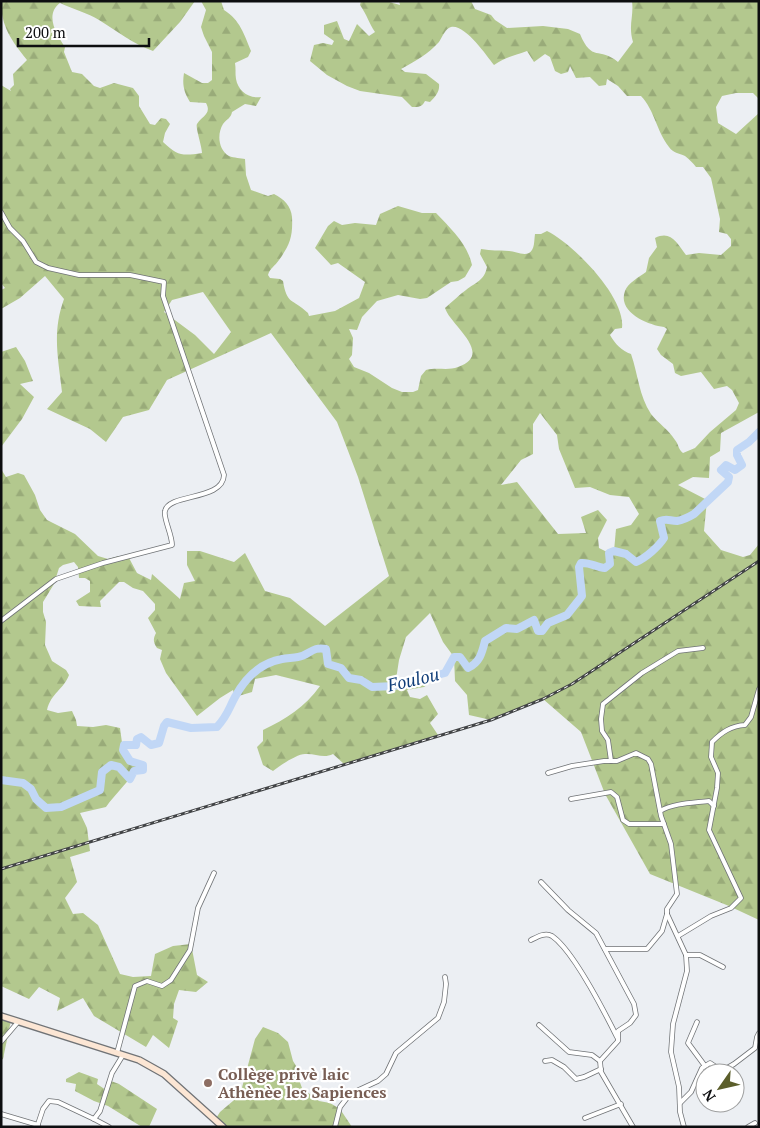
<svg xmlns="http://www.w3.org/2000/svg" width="760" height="1128" viewBox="0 0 760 1128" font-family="'PT Serif',serif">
  <defs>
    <pattern id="forest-firs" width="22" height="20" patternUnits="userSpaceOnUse" patternTransform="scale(1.25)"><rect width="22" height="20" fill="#b3c88e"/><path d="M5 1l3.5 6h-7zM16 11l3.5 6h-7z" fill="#99ab79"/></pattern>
  </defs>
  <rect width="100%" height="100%" fill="#eceff3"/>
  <g fill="url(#forest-firs)" fill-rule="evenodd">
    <path d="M1,1H195L180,22L153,51C133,44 117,31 99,20C88,13 73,9 60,3C44,15 57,35 65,47L64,52L72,72L82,74L94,86L100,88L114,83L133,88L139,96V106L150,124L155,125L161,118L166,119L170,124L165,133L163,142C178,156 182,156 202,153C202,146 195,127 197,124C202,116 212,114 206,103L190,102C184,92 182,85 184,73L202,83H208L212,80V52L204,36L201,27L206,10L201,1H221L224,10C240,20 244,34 251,51L248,57L235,63C236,68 235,74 236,79C238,91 249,99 261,97L256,106L245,104L232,112C231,118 227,119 223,124C217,134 218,149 229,156C234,158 241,158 245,159L246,175L251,190L268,196L274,194C284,199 291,206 292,217C293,236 290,245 279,260C275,266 270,268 268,275L270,278L280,279L283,281C287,305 292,298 308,313L309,316L335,311L359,298L365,282L338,263L331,265L315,248L328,226L334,221L342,225L355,223L376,225L380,214L398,206L422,213H436C451,229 467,243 472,265L465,277L458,281L451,282L427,298L420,299L398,295L377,301L362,317L357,330L349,329L353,338L352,355L349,359L354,367L369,373L392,388L402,392H413L418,390L421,376L426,370C437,367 448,371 458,367C495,354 450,325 445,308C452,302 459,295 466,290C476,282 484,281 487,267L480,254L481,249C492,251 498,250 509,251C515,251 523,256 529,253C535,250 534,240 535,234H541L547,231C572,243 626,297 622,328L615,329L610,335C615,344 622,351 631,354C638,374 639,396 651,414C658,423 669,430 675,440C679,445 678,449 683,453L695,448L710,432L736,410L739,403L732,390L727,386L714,389L701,372L681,376L675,373L673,364L661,355L657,349L667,329L664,327C648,325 617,312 625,291C628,283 639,277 646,272L649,258L657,247L655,238C671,230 677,243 686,255L699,253L721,255L731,246V239L727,234L719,232L720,219L711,178L703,167H696C693,163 689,159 685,156C679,153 673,153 669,147C656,130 655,111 641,96H627L618,86L607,79L606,85L599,86L590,77L576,78L570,66L568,72L561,74L555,71L550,57L545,54L534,62L527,51C513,56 506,57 494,65C486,55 465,24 451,27C446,28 442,37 439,42C428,54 416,61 401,69L405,72L426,74L439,84C440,92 435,97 430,102L425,101C422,107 419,107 412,107L402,97L360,91L347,86L327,75L310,61L314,45L323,43L332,45L334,41L324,34V25L337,21L344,39L349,41L357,24L369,36L375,32C369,23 367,15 360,5L361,1H386L400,5L399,1H471L475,9L491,15L495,20L507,28L543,26L568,29L580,34C592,63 599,46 618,62L633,42C628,25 634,17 632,1H759V99L753,93H736L722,96L716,107L718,123L736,134L759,113V412L721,433L720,451L710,457L709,478L693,477L678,485L707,500L704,531L721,550L743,557L750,555L759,544V920L729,906L650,874L605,794L581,732L543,699L491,720L469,715L467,695L455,681L454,657L443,642L430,613L406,637L399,660L395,686L441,675L424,687L407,690L410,697L420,699L427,695L438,714L430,723L438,735L344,764L333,754C323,759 315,753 305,754C297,754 279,766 273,771L263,765L257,747L263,741V730C286,719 305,707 320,686L276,675L255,679L252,692L235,697L233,690L220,698L197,716L166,673L160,659L162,650L157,648C153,642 153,639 156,633L148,618L155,610V604L143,591L133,588L124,582H119L100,601L101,607L79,606L76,601L90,592V581L85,578H79L78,567L74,562L63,565L59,568L54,584L43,602V612L46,622L45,645L52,661L66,670L69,675C64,689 51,693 47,710L58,713L72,711L76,720L77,726L93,727L106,725L120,728L123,750L130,761L143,765V770L134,772C126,785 115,794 106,807L80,813L87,828L90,851L70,857L77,882L65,898L73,914L83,913L98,925L120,974L133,977L151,976L155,954L173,946L191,944L197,975L208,982L196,992L179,990L174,1004L173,1018L178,1021L169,1048L153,1035L146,1047L94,1016L83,998L57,1011L60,998L39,987L29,999L1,986V469L6,477L18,473L24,475L35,495L40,510L47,520L75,534L98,556L108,559L119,556L129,558L137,573L151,580L152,574L180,599L184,583L195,581L187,565V551H200L234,562L245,553L265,591L290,598L325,626L389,576L358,477L337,422L271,333L167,380L149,410L123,417L106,442L90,429L47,409L62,392C58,357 52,332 64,299L45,276L20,298L1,309V290L5,288L1,283V85L11,91L10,89L14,85L13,74L27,60C12,41 1,27 1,1ZM203,292L231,332L214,354L195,335L164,312L172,300ZM540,413L557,435L559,449L575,488L590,487L610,495L629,497L639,514L631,525L616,529L614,551L609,553L599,548L598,538L607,520L598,510L581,517L586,533L558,534L517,482L501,485L521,460L533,454V424Z"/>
    <polygon points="16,347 25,361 33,381 20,384 34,397 22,419 1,447 1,352"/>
    <polygon points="1,1016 11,1020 3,1059 1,1060"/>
    <polygon points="263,1027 278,1033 288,1042 293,1061 298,1069 298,1077 302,1088 319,1101 330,1103 340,1109 352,1127 223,1127 215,1120 220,1112 240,1095 255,1039"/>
    <polygon points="79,1072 98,1079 97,1084 106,1090 111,1081 119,1084 157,1109 149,1127 142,1127 108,1106 94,1101 75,1091 76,1084 66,1082 66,1079"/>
  </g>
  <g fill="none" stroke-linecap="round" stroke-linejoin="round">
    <path stroke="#c1d7f6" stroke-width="8" d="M1,780L23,783L31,789L36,799L46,808L61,807L100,790L102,772L111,765L119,767L130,779L134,771L143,770V765L130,761L123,750L124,745H136L137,739L141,737L151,745L159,743L164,726L167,722L191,728L217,727C228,715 228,710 235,697C245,678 260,663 282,659C287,658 292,658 298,657C310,655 312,646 326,649L328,664L341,668L349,678L361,680L372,687L395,686L445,673L454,657H460L468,668C480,662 482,653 485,641L506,628L517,629L534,620L538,631H542L548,623L567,615L582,596L579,567L581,563C589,562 596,567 605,568L610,564L609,553L614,551L626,554L636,562C646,558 659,546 664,538L660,521C667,518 670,521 677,521C683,520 689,517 694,514L728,482L729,477L721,470L726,465L735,470L742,465L737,455V450L749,442L759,432"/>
    <defs>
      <g id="street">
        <path d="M1,212L10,228L23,241L36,262L48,268L79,275H130L164,282L163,296L224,475C223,501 169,493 165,511C163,518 172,534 172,545L103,563L56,579L1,621"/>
        <polyline points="611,761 608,740 602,731 601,719 603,704 642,673 678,651 703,648"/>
        <polyline points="548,773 572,766 604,761 617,761 636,753 648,759 651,764 661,816 671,844 677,894 667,909 667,914 686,955 687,971 673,1024 671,1052 679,1087 680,1112 684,1127"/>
        <polyline points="571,799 611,792 617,797 623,820 629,824 664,824"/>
        <path d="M660,811C674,803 693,803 709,801L714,806"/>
        <polyline points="541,882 568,910 596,933 634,1004 636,1015 630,1023 618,1031 618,1041 600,1061 601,1072 633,1127"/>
        <path d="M678,936L711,916L731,908L741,898L709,830L717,788L718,773L711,757L712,742C722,732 731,726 745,725L751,717L759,689"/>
        <path d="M531,940C537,937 545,932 552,936C574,951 605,1013 617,1037"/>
        <polyline points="605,949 647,949 662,931 667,914"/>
        <polyline points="686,955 700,955 723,967"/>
        <polyline points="697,1022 688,1043 705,1066"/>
        <polyline points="539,1025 569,1052 592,1055 600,1061"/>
        <polyline points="1,1042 18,1022"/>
        <polyline points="117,1053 135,986 147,981 162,986 171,980 190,950 198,908 214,873"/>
        <polyline points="545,1061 552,1060 564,1067 576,1079 584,1077 601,1069"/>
        <polyline points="680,1103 691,1092 702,1068 710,1063 722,1071 734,1064 755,1048 757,1037 759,1033"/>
        <polyline points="1,1114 38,1125"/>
        <polyline points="585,1118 621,1104"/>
        <polyline points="94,1119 109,1127"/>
        <polyline points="37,1127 43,1109 49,1101 58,1102 94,1119 100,1111 112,1073 123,1055"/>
        <polyline points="335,1127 340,1107 350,1094 378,1081 386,1074 396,1053 438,1018 444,1002 446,984 445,977"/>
        <polyline points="748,1127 755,1123"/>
      </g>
      <polyline id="secondary" points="1,1016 139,1060 164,1074 223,1127"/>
    </defs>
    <use href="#street" stroke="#707376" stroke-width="5.5"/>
    <use href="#secondary" stroke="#707376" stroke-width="8"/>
    <use href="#street" stroke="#fff" stroke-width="4"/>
    <use href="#secondary" stroke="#fce6d4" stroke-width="5.5"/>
    <defs>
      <polyline id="rail" points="1,869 491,720 543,699 572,684 759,561"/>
    </defs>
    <use href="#rail" stroke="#424446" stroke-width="3"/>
    <use href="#rail" stroke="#fff" stroke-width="1" stroke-dasharray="4" stroke-linecap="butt"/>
  </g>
  <circle fill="#8d6e63" stroke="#fff" stroke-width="2" cx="208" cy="1083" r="5"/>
  <g text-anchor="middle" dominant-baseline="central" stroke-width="4.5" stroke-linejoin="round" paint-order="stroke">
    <g font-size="16" font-weight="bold" fill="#785e54" stroke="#fff" text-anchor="start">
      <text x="218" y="1074">Collège privè laic<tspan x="218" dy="18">Athènèe les Sapiences</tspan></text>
    </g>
    <g font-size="18" font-style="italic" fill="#103d78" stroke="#fff">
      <text transform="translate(413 679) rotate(-13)">Foulou</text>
    </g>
  </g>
  <rect width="760" height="1128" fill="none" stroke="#0d0e10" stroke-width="5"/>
  <g transform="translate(720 1088) rotate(236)"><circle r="24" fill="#ffffff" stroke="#9e9f9f"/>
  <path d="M0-4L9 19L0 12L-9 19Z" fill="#5b5e2b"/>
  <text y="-8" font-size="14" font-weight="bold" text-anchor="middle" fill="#0d0e10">N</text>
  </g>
  <path d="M18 38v8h131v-8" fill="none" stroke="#0d0e10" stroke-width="2.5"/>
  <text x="25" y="38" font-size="15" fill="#0d0e10" stroke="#ffffff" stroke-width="4" paint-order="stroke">200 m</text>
</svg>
